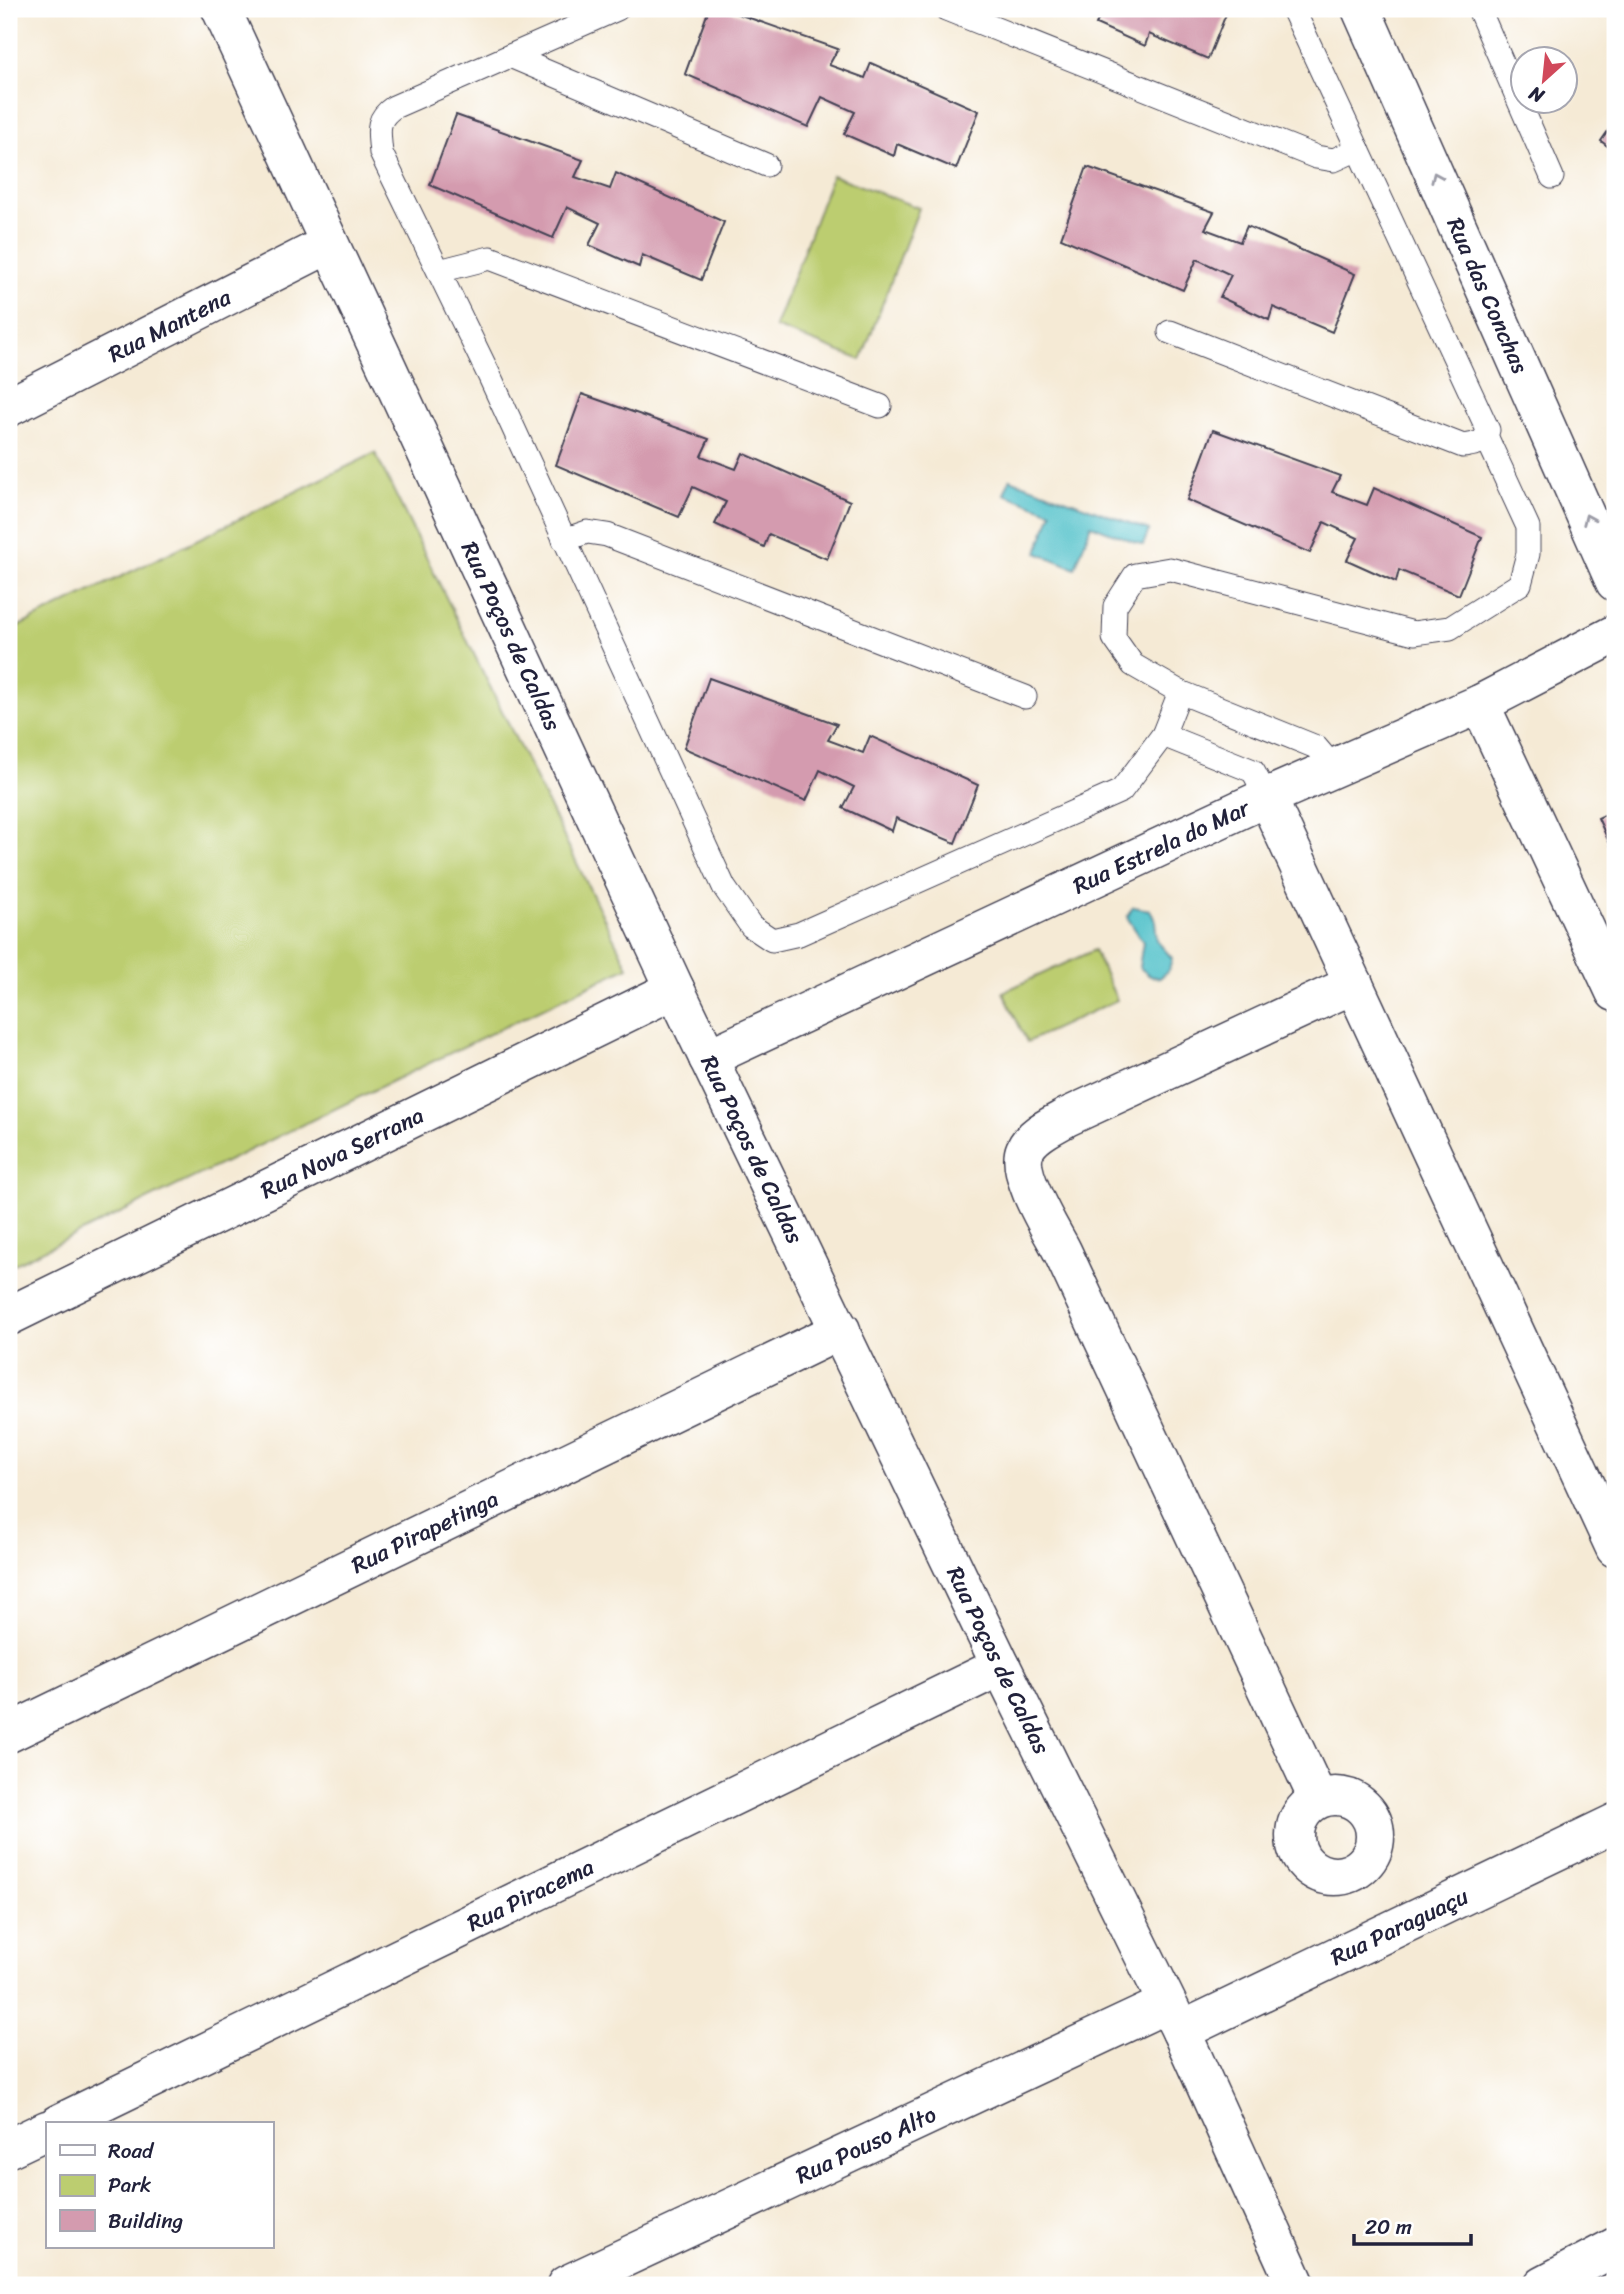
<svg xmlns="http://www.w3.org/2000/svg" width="1624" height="2294" viewBox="0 0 1624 2294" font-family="Sriracha,sans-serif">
  <rect width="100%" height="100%" fill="#fff"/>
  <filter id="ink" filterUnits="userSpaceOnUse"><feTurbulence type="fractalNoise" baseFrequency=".0143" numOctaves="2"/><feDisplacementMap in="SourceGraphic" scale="14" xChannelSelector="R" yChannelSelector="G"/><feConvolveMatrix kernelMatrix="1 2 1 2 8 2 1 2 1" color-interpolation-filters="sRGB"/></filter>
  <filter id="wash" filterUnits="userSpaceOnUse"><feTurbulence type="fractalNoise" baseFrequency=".00686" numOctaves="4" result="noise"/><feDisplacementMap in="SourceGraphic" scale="28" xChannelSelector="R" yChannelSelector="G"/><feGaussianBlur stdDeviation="1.57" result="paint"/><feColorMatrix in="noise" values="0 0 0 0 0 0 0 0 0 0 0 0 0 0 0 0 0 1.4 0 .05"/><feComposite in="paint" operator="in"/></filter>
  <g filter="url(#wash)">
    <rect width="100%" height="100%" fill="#f5ead5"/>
    <g fill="#bccd70" stroke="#6f7856" stroke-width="2">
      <polygon points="832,175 919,208 861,360 775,327"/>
      <polygon points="375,453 628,967 9,1267 9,631"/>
      <polygon points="1094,950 1117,1000 1027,1042 1003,992"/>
    </g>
    <g fill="#54c2cb" stroke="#3b7283" stroke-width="2">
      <polygon points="1010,479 1149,530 1143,545 1091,525 1075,568 1037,553 1052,512 1004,494"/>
      <polygon points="1133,907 1150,910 1155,921 1157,941 1172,958 1169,970 1160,978 1150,976 1139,967 1143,942 1127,917"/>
    </g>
    <g id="blocks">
      <g fill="#d49baf">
        <polygon points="709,9 724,9 838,49 829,65 865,78 871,63 979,111 956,169 897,144 894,156 844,134 855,112 822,97 808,127 685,74"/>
        <polygon points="1104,9 1228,9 1208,59 1149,34 1145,46 1096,24"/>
        <polygon points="456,115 583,160 575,177 610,189 616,173 724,222 701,280 642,255 639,267 589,245 600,223 567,207 553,238 430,185"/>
        <polygon points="1615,121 1615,152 1601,141"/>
        <polygon points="1087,167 1214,212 1205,229 1240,242 1247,226 1355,274 1332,332 1273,307 1269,320 1220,297 1231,275 1197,259 1183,290 1061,238"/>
        <polygon points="582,394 709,439 701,456 736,469 743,453 850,501 827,559 769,534 764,547 715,524 726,502 693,487 679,517 556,465"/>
        <polygon points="1213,430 1340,476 1332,492 1367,505 1374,488 1482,537 1459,595 1399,570 1396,582 1347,560 1358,538 1324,522 1310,553 1187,500"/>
        <polygon points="709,678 837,724 828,740 863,753 870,736 978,785 955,843 896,818 892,831 843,808 854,787 820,770 806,801 684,748"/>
        <polygon points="1615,810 1615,855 1598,818"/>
      </g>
    </g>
  </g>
  <g filter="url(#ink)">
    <use href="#blocks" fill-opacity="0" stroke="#424052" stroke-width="2"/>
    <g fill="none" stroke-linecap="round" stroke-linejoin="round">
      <defs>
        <g id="service">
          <polyline points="946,9 1316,157 1334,160 1358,149"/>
          <polyline points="1481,9 1481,14 1552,177"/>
          <polyline points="510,56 617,9"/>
          <path d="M766,165L510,56L394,107C375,120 379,131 381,153L490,377L724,887L751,926L772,940L799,934L1121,791L1163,735L1180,692L1316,747L1334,768"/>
          <polyline points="439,271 490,258 880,406"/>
          <path d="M1170,332L1463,446C1476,444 1485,444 1488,430L1293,9"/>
          <polyline points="564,540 587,532 607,535 1025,697"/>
          <polyline points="1180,692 1133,665 1114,638 1115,606 1135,575 1170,569 1414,633 1450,628 1520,584 1528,554 1528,527 1487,438"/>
          <polyline points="1163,735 1253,771 1267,797"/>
        </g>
        <g id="minor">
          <path id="s1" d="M221,9L675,989L1001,1666L1181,2031L1296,2285"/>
          <path id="s2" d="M1361,9L1615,582"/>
          <path id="s3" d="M9,407L329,244"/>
          <polyline points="1480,704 1615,992"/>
          <polyline points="1267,797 1615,1548"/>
          <path id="s4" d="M708,1058L1267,797L1480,704L1615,634"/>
          <path id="s5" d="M9,1316L675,989"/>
          <path id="s6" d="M9,1733L841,1330"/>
          <circle cx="1335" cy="1836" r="40"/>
          <path d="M1318,1799L1062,1251C1051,1230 1015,1173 1025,1150C1032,1134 1052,1126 1067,1117L1354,984"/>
          <path id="s7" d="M1181,2031L1615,1823"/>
          <path id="s8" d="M58,2124L1001,1666"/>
          <polyline points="9,2148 47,2130"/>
          <path id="s9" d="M566,2285L1166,2004"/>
          <polyline points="1543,2285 1615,2247"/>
        </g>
      </defs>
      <use href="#service" stroke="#424052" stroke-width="25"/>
      <use href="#minor" stroke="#424052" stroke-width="41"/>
      <use href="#service" stroke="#fff" stroke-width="23"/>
      <use href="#minor" stroke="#fff" stroke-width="38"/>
    </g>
    <defs><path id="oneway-chevron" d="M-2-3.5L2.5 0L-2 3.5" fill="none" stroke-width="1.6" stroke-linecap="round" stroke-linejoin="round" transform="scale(1.75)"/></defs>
    <g stroke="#9c9ca7">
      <use href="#oneway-chevron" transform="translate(1436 177) rotate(-114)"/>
      <use href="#oneway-chevron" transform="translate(1588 519) rotate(-113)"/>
    </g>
  </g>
  <g text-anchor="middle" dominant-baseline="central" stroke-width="5" stroke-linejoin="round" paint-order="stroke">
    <g font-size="23" fill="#22223b" stroke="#fff">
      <text stroke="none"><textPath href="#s2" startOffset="313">Rua das Conchas</textPath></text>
      <text stroke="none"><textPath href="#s3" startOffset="180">Rua Mantena</textPath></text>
      <text stroke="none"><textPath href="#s1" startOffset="691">Rua Poços de Caldas</textPath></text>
      <text stroke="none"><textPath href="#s4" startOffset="500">Rua Estrela do Mar</textPath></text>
      <text stroke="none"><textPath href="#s1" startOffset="1258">Rua Poços de Caldas</textPath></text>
      <text stroke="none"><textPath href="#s5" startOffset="371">Rua Nova Serrana</textPath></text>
      <text stroke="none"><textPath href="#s6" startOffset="462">Rua Pirapetinga</textPath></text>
      <text stroke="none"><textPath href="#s1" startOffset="1825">Rua Poços de Caldas</textPath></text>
      <text stroke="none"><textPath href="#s8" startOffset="525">Rua Piracema</textPath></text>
      <text stroke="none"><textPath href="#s7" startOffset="242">Rua Paraguaçu</textPath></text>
      <text stroke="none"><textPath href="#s9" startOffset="331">Rua Pouso Alto</textPath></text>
    </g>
  </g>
  <rect width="1624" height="2294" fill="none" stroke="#fff" stroke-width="35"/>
  <rect x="46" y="2122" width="228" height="126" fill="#ffffff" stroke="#a7a7b1" stroke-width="2"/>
  <rect x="60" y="2145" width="35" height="10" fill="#ffffff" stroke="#a7a7b1" stroke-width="2"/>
  <text x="108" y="2158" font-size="21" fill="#22223b">Road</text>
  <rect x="60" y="2175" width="35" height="21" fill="#bccd70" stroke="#a7a7b1" stroke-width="2"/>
  <text x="108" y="2192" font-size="21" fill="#22223b">Park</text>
  <rect x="60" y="2210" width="35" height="21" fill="#d49baf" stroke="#a7a7b1" stroke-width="2"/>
  <text x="108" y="2228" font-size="21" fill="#22223b">Building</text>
  <g transform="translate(1544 80) rotate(207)"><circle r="33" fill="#ffffff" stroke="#a7a7b1" stroke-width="2"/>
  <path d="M0-5L12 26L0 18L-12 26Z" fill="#d1495b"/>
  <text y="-10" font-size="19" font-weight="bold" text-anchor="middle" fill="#22223b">N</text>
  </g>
  <path d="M1354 2234v10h117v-10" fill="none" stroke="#22223b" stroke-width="3.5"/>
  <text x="1365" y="2234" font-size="21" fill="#22223b" stroke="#ffffff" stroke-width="5" paint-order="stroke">20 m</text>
</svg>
